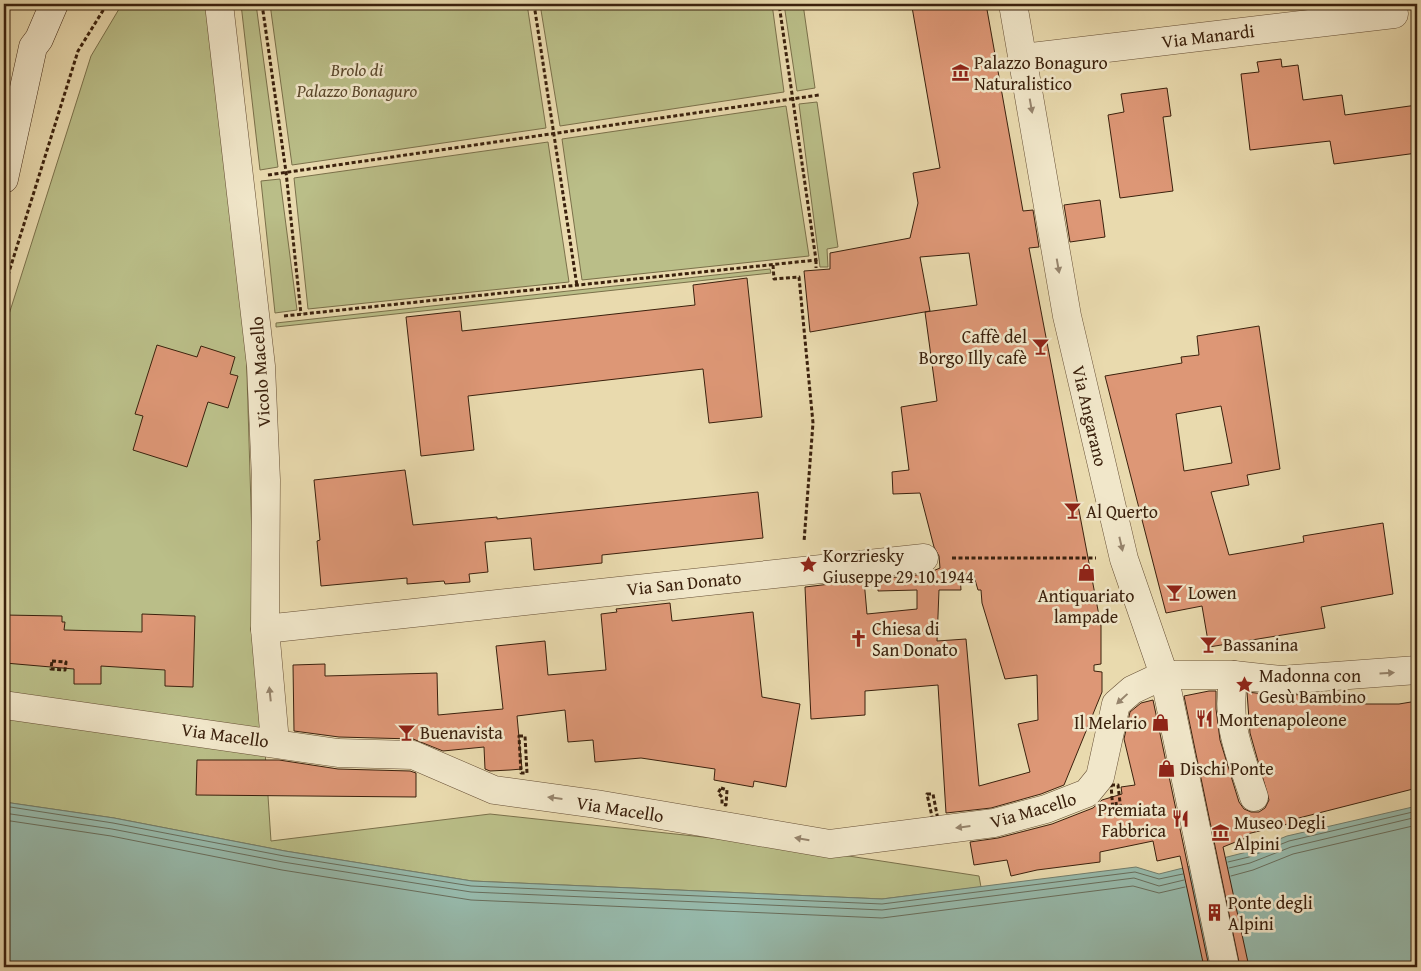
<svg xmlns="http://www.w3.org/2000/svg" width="1421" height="971" viewBox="0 0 1421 971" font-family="'Gentium Book Plus',serif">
  <rect width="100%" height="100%" fill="#e9daae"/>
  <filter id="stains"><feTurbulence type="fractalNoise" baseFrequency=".004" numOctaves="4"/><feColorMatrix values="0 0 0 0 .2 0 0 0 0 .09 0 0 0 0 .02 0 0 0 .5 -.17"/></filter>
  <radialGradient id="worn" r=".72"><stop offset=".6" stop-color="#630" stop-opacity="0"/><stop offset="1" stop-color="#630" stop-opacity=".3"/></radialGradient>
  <g fill="#babe88" stroke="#7a704a">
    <polygon points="122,4 209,4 245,311 253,570 271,841 490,814 777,845 979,876 981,887 882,899 472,881 285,851 114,818 4,802 4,330 91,56"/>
    <polygon points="241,4 256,4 278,167 260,170"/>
    <polygon points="270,4 527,4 546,128 292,165"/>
    <polygon points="540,4 772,4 784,92 560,126"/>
    <polygon points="784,4 803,4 815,88 797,91"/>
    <polygon points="817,102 838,247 827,249 828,267 820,267 799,104"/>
    <polygon points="786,106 809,256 582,280 562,139"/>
    <polygon points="548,142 569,282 308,309 294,178"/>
    <polygon points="280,179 297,310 275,313 261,181"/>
    <polygon points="770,269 771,273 276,327 276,323"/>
  </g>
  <polygon fill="#97baac" stroke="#727d6c" points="4,802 114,818 285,851 472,881 882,899 1136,867 1159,874 1247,852 1287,836 1417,806 1417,967 4,967"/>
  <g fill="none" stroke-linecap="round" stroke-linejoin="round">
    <g stroke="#696e5c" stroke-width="1">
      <polyline points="4,806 113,823 284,856 471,886 882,904 1135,872 1159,879 1183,874"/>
      <polyline points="4,813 112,829 283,862 471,892 882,910 1134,878 1159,886 1184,880"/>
      <polyline points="4,820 111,836 282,870 471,900 882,918 1133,886 1159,893 1185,887"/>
      <polyline points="1228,862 1249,857 1289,841 1417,811"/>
      <polyline points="1229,868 1250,863 1291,847 1417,817"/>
      <polyline points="1231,876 1253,870 1293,854 1417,825"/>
    </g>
  </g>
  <g fill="#dd9776" stroke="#3b210d" fill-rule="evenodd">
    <path d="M930,4H986L1023,211L1033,210L1039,247L1029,248L1101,626V664L1094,665V671L1102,672V692L1064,785L1041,794L991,808L946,813L938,685L865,691V715L811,719L805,587L864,580L867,614L917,609V590L878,591V579L926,574L940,568L939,556L934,547L920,493L893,494L892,472L909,470L901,407L937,401L925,312L977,305L969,253L920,257L930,311L810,332L804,271L830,269V253L910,238L918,203L913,173L940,168L912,7ZM973,573L978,590H981L982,603L1005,679L1037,675L1038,720L1018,724L1030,772L979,786L966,639L937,641L939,590H961L960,575Z"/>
    <polygon points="1281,59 1282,67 1298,65 1303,100 1342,95 1345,115 1417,105 1417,153 1334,164 1330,141 1250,150 1241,74 1259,72 1257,62"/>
    <polygon points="1167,88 1171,116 1163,117 1173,191 1120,198 1108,115 1124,112 1121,94"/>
    <polygon points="1100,200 1105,237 1070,242 1064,205"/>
    <polygon points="747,278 762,417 709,423 703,369 468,396 474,450 421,456 406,317 460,311 462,331 695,305 693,285"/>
    <path d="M1259,326L1280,469L1247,475L1249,485L1211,492L1229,555L1304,542L1303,536L1383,523L1393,594L1321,607L1325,628L1209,647L1202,606L1166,613L1105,376L1182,363L1181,357L1199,355L1197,336ZM1221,406L1232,463L1184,471L1176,414Z"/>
    <polygon points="157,345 197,357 201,346 235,357 230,374 238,376 228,408 208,402 187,467 133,450 143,416 135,414"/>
    <polygon points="405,470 413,525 497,517 497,519 758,492 763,538 602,555 602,563 534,570 531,538 485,542 488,572 469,574 470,582 445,584 444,581 407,584 407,578 321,586 317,541 320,540 314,480"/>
    <polygon points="670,603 672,621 753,612 762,697 800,704 786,787 754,781 753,787 714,780 715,769 641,758 595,762 593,740 568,742 565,710 517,716 522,769 510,770 490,771 485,769 484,747 443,751 413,739 339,737 294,731 293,665 325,664 325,676 437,673 438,715 503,709 496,646 545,641 548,675 606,670 601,614 617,612 616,609"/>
    <polygon points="142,614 195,616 193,687 165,686 165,670 101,666 101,684 74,684 74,669 5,663 4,615 62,616 62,622 65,622 64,630 142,632"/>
    <polygon points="1209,691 1216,691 1216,709 1220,740 1239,802 1244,809 1251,812 1259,812 1265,808 1269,800 1250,733 1247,692 1282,696 1318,693 1366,704 1399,704 1417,701 1417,788 1291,820 1292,823 1247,834 1248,837 1223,847 1249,967 1240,967 1184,696"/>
    <polygon points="1153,700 1209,967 1204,967 1180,856 1157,861 1153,841 1100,852 1100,862 1037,870 1011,876 1007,860 974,865 970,842 998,838 1052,824 1093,808 1102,800 1122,794 1121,787 1135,785 1124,739 1130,712 1141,703"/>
    <polygon points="197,760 279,760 338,769 410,771 416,773 416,797 196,795"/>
  </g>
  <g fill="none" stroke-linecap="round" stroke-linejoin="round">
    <defs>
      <g id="street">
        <polyline points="219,4 261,366 266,480 265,629 275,742"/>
        <polyline points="1013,4 1067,316 1124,559 1164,675 1225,967"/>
        <polyline points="1023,58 1394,14"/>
        <polyline points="265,629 924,558"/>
        <path d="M1234,675C1225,723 1239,751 1254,797"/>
        <polyline points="4,705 338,753 413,755 494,790 596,804 830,844 994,823 1046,809 1087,793 1100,777 1116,704 1132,690 1164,675 1234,675 1281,680 1417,670"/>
      </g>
      <polyline id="secondary" points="4,179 33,47 39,39 54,4"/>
    </defs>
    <use href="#street" stroke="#664f35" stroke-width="29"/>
    <use href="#secondary" stroke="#3b210d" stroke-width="29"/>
    <g stroke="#3b210d" stroke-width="3" stroke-dasharray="4 2.5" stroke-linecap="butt">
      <polyline points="262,4 286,172 301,314"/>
      <polyline points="534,4 577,286"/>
      <polyline points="268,175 819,95"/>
      <polyline points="816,260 816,268"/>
      <polyline points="773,265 774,279 799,277 813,423 804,542"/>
      <polyline points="4,288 78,51 107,4"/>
      <polyline points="284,316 816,260 779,4"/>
      <polyline points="952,558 1096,558"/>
      <polygon points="52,661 66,662 65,670 51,669"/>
      <polygon points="519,736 525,736 527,773 521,773"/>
      <polygon points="1111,785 1118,785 1121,811 1113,811"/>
      <polygon points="721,788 727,790 726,805 722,804 722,797 718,793"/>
      <polygon points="927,794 933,794 938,820 933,821"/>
      <polyline points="1116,802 1117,811"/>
    </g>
    <use href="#street" stroke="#f1e7ca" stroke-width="28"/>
    <use href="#secondary" stroke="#f1e7ca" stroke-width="28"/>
  </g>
  <defs><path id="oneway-solid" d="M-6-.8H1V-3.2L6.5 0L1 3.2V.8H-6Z" transform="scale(1.25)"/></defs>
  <g fill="#96846c">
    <use href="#oneway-solid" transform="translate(1031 106) rotate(80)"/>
    <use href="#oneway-solid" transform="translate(1058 266) rotate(80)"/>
    <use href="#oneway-solid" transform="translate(1121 544) rotate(77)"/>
    <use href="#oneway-solid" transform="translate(1387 673) rotate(-4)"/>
    <use href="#oneway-solid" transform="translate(270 694) rotate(-96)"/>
    <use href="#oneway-solid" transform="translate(1122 699) rotate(137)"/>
    <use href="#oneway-solid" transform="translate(555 798) rotate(-173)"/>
    <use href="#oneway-solid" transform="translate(963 827) rotate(173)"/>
    <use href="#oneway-solid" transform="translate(802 839) rotate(-170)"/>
  </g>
  <defs>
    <symbol id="museum-bare" viewBox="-9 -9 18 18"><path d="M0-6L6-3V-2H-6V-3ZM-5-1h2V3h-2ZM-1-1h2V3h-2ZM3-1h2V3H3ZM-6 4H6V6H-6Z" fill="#8f2418" stroke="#f1e7ca" stroke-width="2.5" paint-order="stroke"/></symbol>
    <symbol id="bar-bare" viewBox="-9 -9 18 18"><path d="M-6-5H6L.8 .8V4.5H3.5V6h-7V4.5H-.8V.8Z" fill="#8f2418" stroke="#f1e7ca" stroke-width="2.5" paint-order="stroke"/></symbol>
    <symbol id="sight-bare" viewBox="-9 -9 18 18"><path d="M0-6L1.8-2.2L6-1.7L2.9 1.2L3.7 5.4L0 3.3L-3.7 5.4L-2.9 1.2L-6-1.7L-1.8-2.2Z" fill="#8f2418" stroke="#f1e7ca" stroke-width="2.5" paint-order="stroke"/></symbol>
    <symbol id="shop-bare" viewBox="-9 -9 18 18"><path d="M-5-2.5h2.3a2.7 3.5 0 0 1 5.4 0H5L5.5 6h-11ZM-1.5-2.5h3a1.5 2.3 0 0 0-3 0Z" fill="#8f2418" stroke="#f1e7ca" stroke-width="2.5" paint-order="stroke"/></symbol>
    <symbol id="church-bare" viewBox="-9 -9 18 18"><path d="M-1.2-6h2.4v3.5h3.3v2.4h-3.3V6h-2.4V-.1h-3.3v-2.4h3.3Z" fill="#8f2418" stroke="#f1e7ca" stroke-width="2.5" paint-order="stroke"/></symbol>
    <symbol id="restaurant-bare" viewBox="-9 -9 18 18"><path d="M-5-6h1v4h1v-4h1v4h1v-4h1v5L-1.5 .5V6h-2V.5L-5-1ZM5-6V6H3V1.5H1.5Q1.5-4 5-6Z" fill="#8f2418" stroke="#f1e7ca" stroke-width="2.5" paint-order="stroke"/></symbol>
    <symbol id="building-bare" viewBox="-9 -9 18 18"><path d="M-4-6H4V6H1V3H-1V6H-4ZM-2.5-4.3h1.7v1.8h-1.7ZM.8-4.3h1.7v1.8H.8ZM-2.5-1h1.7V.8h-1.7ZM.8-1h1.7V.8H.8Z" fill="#8f2418" stroke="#f1e7ca" stroke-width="2.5" paint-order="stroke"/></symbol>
  </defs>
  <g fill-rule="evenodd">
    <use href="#museum-bare" x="948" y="60" width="25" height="25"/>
    <use href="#bar-bare" x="1028" y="334" width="25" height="25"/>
    <use href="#bar-bare" x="1060" y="498" width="25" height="25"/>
    <use href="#sight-bare" x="796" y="552" width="25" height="25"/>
    <use href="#shop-bare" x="1074" y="560" width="25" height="25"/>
    <use href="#bar-bare" x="1162" y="580" width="25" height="25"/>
    <use href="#church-bare" x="846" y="626" width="25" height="25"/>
    <use href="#bar-bare" x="1196" y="632" width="25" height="25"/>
    <use href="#sight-bare" x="1232" y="672" width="25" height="25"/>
    <use href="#restaurant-bare" x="1192" y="706" width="25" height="25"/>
    <use href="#shop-bare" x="1148" y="710" width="25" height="25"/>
    <use href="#bar-bare" x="394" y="720" width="25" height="25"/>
    <use href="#shop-bare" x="1154" y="756" width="25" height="25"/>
    <use href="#restaurant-bare" x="1168" y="806" width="25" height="25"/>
    <use href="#museum-bare" x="1208" y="820" width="25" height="25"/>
    <use href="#building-bare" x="1202" y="900" width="25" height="25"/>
  </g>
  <g text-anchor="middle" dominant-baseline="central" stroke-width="5" stroke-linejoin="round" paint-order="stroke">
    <g font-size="18" fill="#3b210d" stroke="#f1e7ca">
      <text transform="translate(1208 36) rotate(-7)">Via Manardi</text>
      <text transform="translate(260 372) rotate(-94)">Vicolo Macello</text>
      <text transform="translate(1090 416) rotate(77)">Via Angarano</text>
      <text transform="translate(684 583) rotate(-6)">Via San Donato</text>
      <text transform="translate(225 735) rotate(8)">Via Macello</text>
      <text transform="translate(620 809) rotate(9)">Via Macello</text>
      <text transform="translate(1033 810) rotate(-16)">Via Macello</text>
    </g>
    <g font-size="18" fill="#3b210d" stroke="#f1e7ca" text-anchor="start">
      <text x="974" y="62">Palazzo Bonaguro<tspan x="974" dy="21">Naturalistico</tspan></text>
      <text x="1027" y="336" text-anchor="end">Caffè del<tspan x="1027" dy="21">Borgo Illy cafè</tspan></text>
      <text x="1086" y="511">Al Querto</text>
      <text x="823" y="555">Korzriesky<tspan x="823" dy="21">Giuseppe 29.10.1944</tspan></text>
      <text x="1188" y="592">Lowen</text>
      <text x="1086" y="595" text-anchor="middle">Antiquariato<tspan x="1086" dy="21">lampade</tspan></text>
      <text x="872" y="628">Chiesa di<tspan x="872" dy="21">San Donato</tspan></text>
      <text x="1223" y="644">Bassanina</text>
      <text x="1259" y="675">Madonna con<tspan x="1259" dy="21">Gesù Bambino</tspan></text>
      <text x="1219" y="719">Montenapoleone</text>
      <text x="1147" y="722" text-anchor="end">Il Melario</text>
      <text x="420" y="732">Buenavista</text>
      <text x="1180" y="768">Dischi Ponte</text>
      <text x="1166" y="809" text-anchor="end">Premiata<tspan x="1166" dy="21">Fabbrica</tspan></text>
      <text x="1234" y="822">Museo Degli<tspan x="1234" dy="21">Alpini</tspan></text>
      <text x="1228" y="902">Ponte degli<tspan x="1228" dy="21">Alpini</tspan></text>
    </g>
    <g font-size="18" font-style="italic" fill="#5b482c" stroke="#f1e7ca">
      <text x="357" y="69">Brolo di<tspan x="357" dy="21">Palazzo Bonaguro</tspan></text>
    </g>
  </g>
  <rect width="1421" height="971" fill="none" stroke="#e9daae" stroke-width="20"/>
  <rect x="5" y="5" width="1411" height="961" fill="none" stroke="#3b210d" stroke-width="2.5"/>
  <rect x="10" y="10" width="1401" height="951" fill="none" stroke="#3b210d"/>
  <rect width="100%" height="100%" filter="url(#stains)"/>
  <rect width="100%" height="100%" fill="url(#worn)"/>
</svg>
